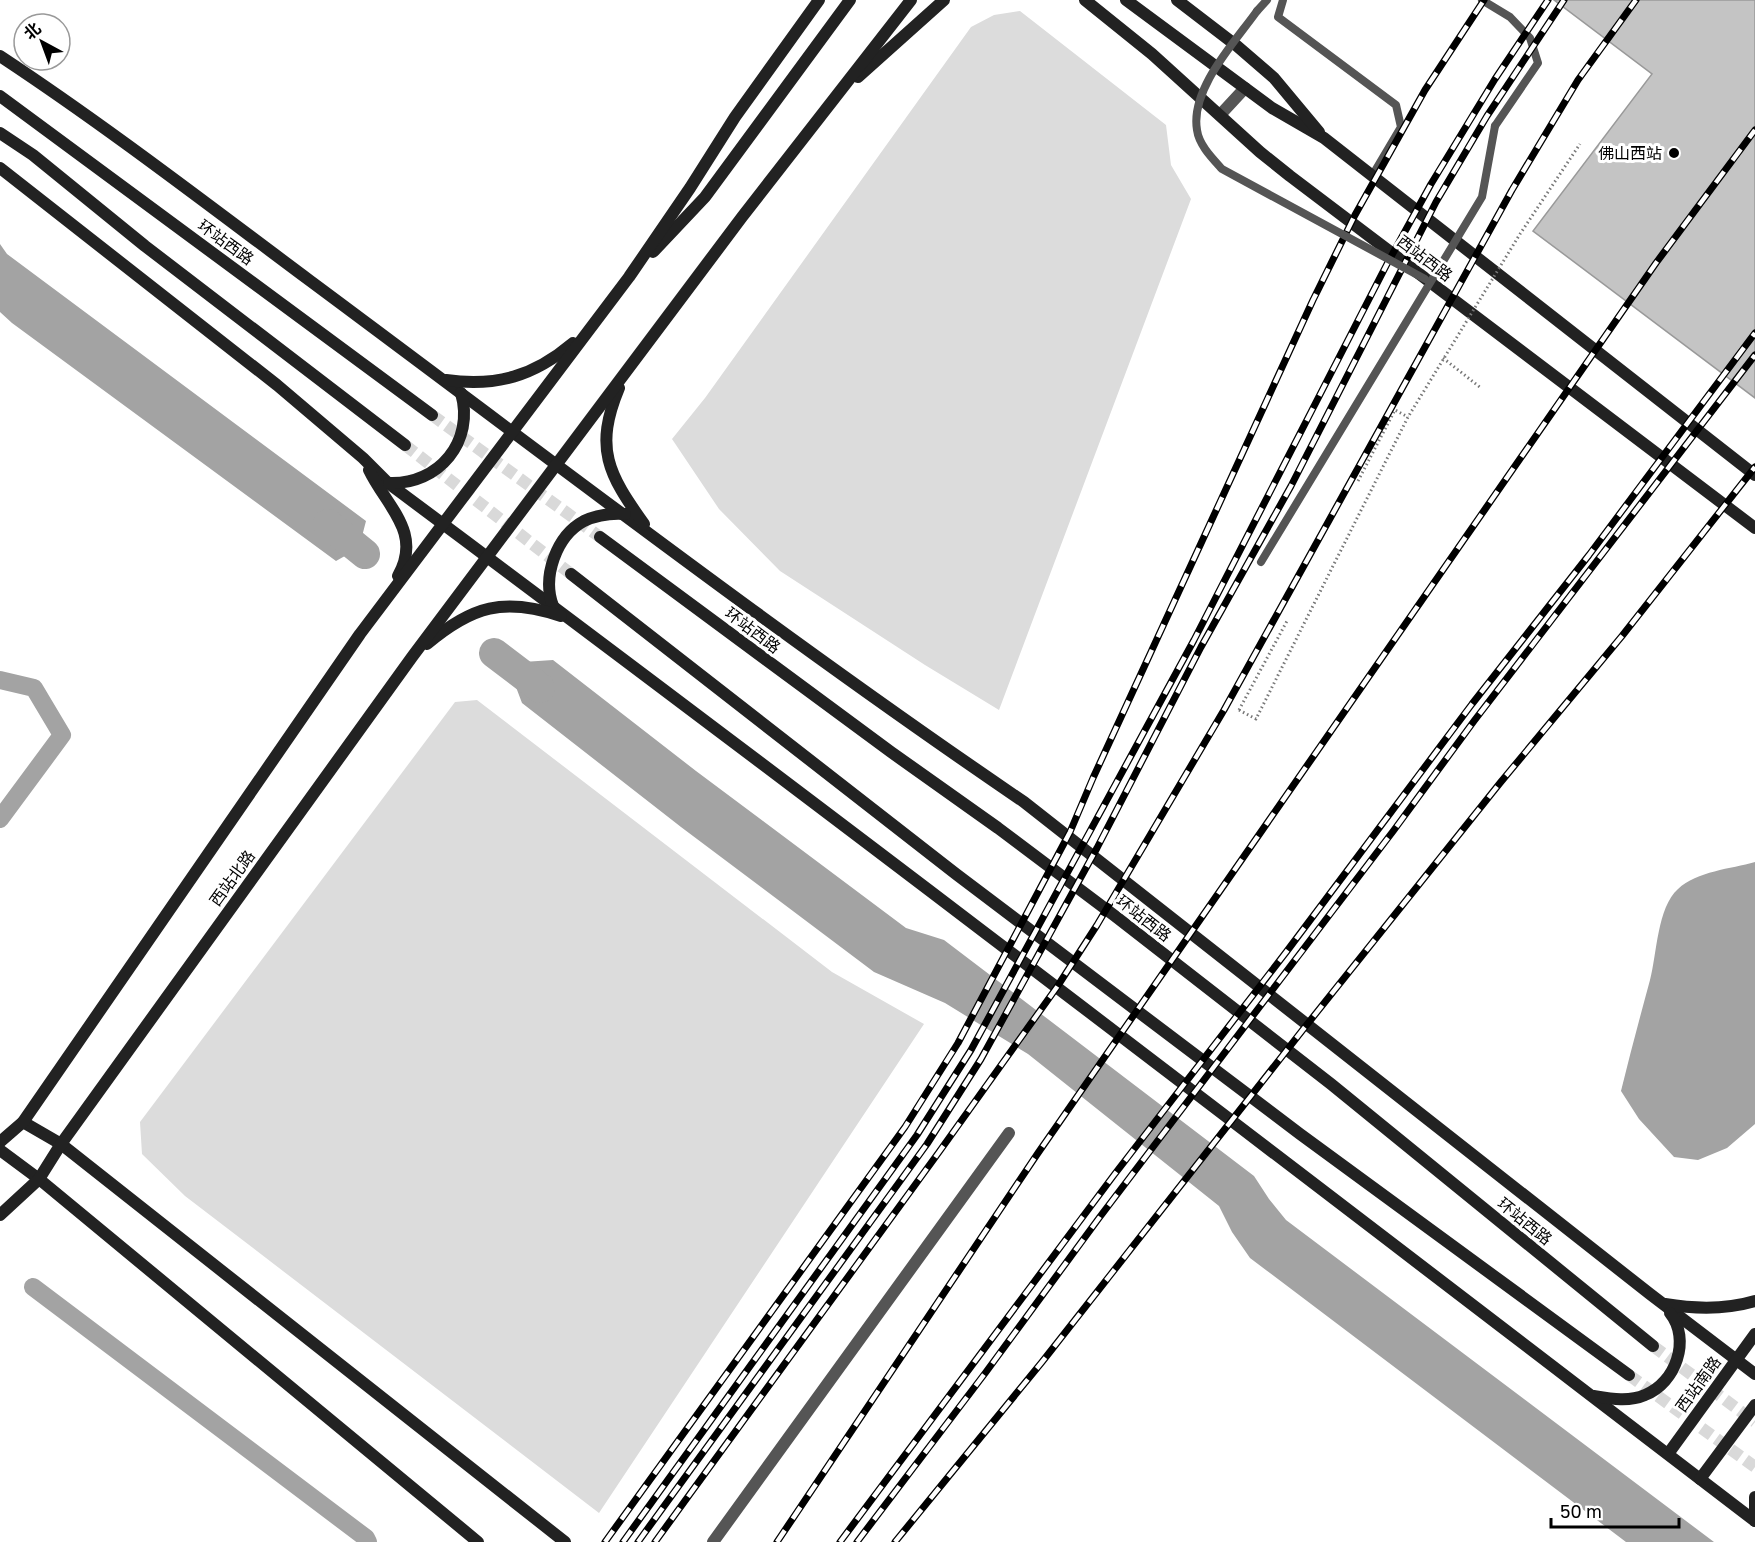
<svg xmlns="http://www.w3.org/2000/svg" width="1755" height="1542" viewBox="0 0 1755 1542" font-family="'Golos Text','Noto Sans SC',sans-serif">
  <rect width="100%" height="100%" fill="#fff"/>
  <g fill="#dcdcdc">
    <polygon points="1020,11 1166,125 1171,165 1191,199 999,710 925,665 780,571 719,509 672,439 705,398 971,27 994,15"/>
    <polygon points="477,700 832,972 924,1024 599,1513 185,1196 142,1154 140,1122 455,702"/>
  </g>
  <g fill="#a3a3a3">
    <polygon points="0,244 7,254 366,521 359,548 336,561 12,323 0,312"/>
    <polygon points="553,660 696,771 906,928 944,940 1254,1176 1269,1199 1286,1220 1714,1542 1626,1542 1250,1258 1232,1232 1219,1206 1028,1054 945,1003 874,972 681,827 522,703 507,663"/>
    <path d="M1755,862V1124L1727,1148L1698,1160L1674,1157L1639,1119L1621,1091C1630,1054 1640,1017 1650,980C1657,954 1657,908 1678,889C1697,871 1731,869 1755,862Z"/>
  </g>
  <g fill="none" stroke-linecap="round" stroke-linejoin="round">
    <g stroke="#a3a3a3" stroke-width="18">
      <polyline points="0,680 34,688 62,735 0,819"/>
      <polyline points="33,1287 366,1538 368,1542"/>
    </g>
    <g stroke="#a3a3a3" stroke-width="30">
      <polyline points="328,524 365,554"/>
      <polyline points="494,653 540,688"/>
    </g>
  </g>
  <polygon fill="#c4c4c4" stroke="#999" stroke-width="1.5" points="1554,0 1755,0 1755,398 1533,231 1652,74"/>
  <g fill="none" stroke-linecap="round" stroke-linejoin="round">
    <g stroke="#d9d9d9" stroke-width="12" stroke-dasharray="12 6" stroke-linecap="butt">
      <polyline points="432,415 600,537"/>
      <polyline points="405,445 571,574"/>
      <polyline points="1653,1346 1755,1422"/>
      <polyline points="1629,1375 1755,1467"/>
    </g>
    <g stroke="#777" stroke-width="3" stroke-dasharray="1.5 3" stroke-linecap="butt">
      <polyline points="1443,358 1481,388"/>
      <polyline points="1358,481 1395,410 1408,417"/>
      <polyline points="1239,710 1287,621"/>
    </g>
    <g stroke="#555" stroke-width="8">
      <polyline points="1283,0 1278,17 1396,105 1401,127 1372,176"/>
      <polyline points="1482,0 1510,17 1530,38 1538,63 1495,126"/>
      <polyline points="1257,11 1267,0"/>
    </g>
    <g stroke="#555" stroke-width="12">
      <polyline points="1220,115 1245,88"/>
      <polyline points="713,1542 1009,1133"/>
    </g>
    <g stroke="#222" stroke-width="12">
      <polyline points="1085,0 1152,54 1260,152 1290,176 1755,528"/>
      <polyline points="1126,0 1272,108 1324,138 1755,475"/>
      <polyline points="1177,0 1237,46 1274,78 1319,132"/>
      <path d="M0,56C106,126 207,204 309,280C546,456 780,636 1024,802L1650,1294L1755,1374"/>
      <polyline points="858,77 944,0"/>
      <polyline points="0,96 432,415"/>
      <polyline points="0,133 33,155 145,246 405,445"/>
      <path d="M0,168L277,385L363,458L388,483C847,825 1300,1173 1755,1521"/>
      <polyline points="653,252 705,197 850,0"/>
      <path d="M446,380C497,387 534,376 573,343"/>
      <path d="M619,388C594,448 608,474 644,524"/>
      <path d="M369,470C386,506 423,532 398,576"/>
      <path d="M389,483C439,485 475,441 461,393"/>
      <polyline points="600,537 891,752 998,828 1115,916 1331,1084 1653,1346"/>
      <polyline points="571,574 956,874 1300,1134 1629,1375"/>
      <path d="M553,606C542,577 556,536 584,521C597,515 611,513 625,514"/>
      <path d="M427,644C472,606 504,597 561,616"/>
      <polyline points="23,1122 61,1144 565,1542"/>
      <polyline points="0,1142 23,1122 360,634 629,277 690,188 735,117 819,0"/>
      <polyline points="0,1150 39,1179 478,1542"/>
      <polyline points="0,1215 39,1179 61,1144 412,657 742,217 911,0"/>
      <path d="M1665,1304C1695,1309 1725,1310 1755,1301"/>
      <path d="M1594,1396C1612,1399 1629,1402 1645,1395C1676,1383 1691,1339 1670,1313"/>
      <polyline points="1668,1454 1755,1334"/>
      <polyline points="1700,1479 1755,1405"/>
      <polyline points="1755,1521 1755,1497"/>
    </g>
    <defs>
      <g id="rail">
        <polyline points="605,1542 905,1127 958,1043 1070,832 1093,778 1313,300 1355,215 1425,90 1484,0"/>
        <polyline points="623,1542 917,1135 971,1050 1194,640 1387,264 1431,184 1495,79 1548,0"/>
        <polyline points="638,1542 927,1144 981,1059 1097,848 1201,647 1291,486 1436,202 1487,116 1564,0"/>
        <polyline points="655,1542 939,1152 1057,987 1097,925 1224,710 1512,190 1578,80 1636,0"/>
        <polyline points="777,1542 1038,1153 1656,263 1755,130"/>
        <polyline points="840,1542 1114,1175 1287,951 1472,704 1589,555 1755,333"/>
        <polyline points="857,1542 986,1372 1099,1218 1394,830 1474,721 1755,355"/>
        <polyline points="895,1542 1042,1362 1305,1027 1500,783 1622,636 1755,467"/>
      </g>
    </defs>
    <use href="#rail" stroke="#000" stroke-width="7"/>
    <use href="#rail" stroke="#fff" stroke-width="4.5" stroke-dasharray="14" stroke-linecap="butt"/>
    <polyline stroke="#777" stroke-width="3" stroke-dasharray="1.5 3" stroke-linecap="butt" points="1239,710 1256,719 1408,417 1520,234 1580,144"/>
    <g stroke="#555" stroke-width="8">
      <path d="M1257,11C1235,42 1190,89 1197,130C1199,145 1212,158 1222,169L1425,279"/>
      <polyline points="1261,562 1482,197 1495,126"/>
    </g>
  </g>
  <circle fill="#000" stroke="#fff" stroke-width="2" cx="1674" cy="153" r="6"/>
  <g text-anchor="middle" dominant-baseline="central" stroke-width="6" stroke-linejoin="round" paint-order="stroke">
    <g font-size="16" fill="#000" stroke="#fff" text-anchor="end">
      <text x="1662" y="153">佛山西站</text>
    </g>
    <g font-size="16" fill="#000" stroke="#fff">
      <text transform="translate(226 242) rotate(36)">环站西路</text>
      <text transform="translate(1425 258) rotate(37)">西站西路</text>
      <text transform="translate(753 630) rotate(37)">环站西路</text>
      <text transform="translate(232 878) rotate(-54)">西站北路</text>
      <text transform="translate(1144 918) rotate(38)">环站西路</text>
      <text transform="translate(1525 1221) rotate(39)">环站西路</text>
      <text transform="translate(1698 1384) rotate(-54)">西站南路</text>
    </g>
  </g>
  <g transform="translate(42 42) rotate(319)"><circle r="28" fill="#ffffff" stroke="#999999" stroke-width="1.5"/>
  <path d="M0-4.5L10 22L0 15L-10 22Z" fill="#000000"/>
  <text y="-9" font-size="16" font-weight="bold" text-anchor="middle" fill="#000000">北</text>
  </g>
  <path d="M1551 1518v9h128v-9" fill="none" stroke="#000000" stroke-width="3"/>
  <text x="1560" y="1518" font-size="18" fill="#000000" stroke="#ffffff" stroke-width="4.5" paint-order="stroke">50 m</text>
</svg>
